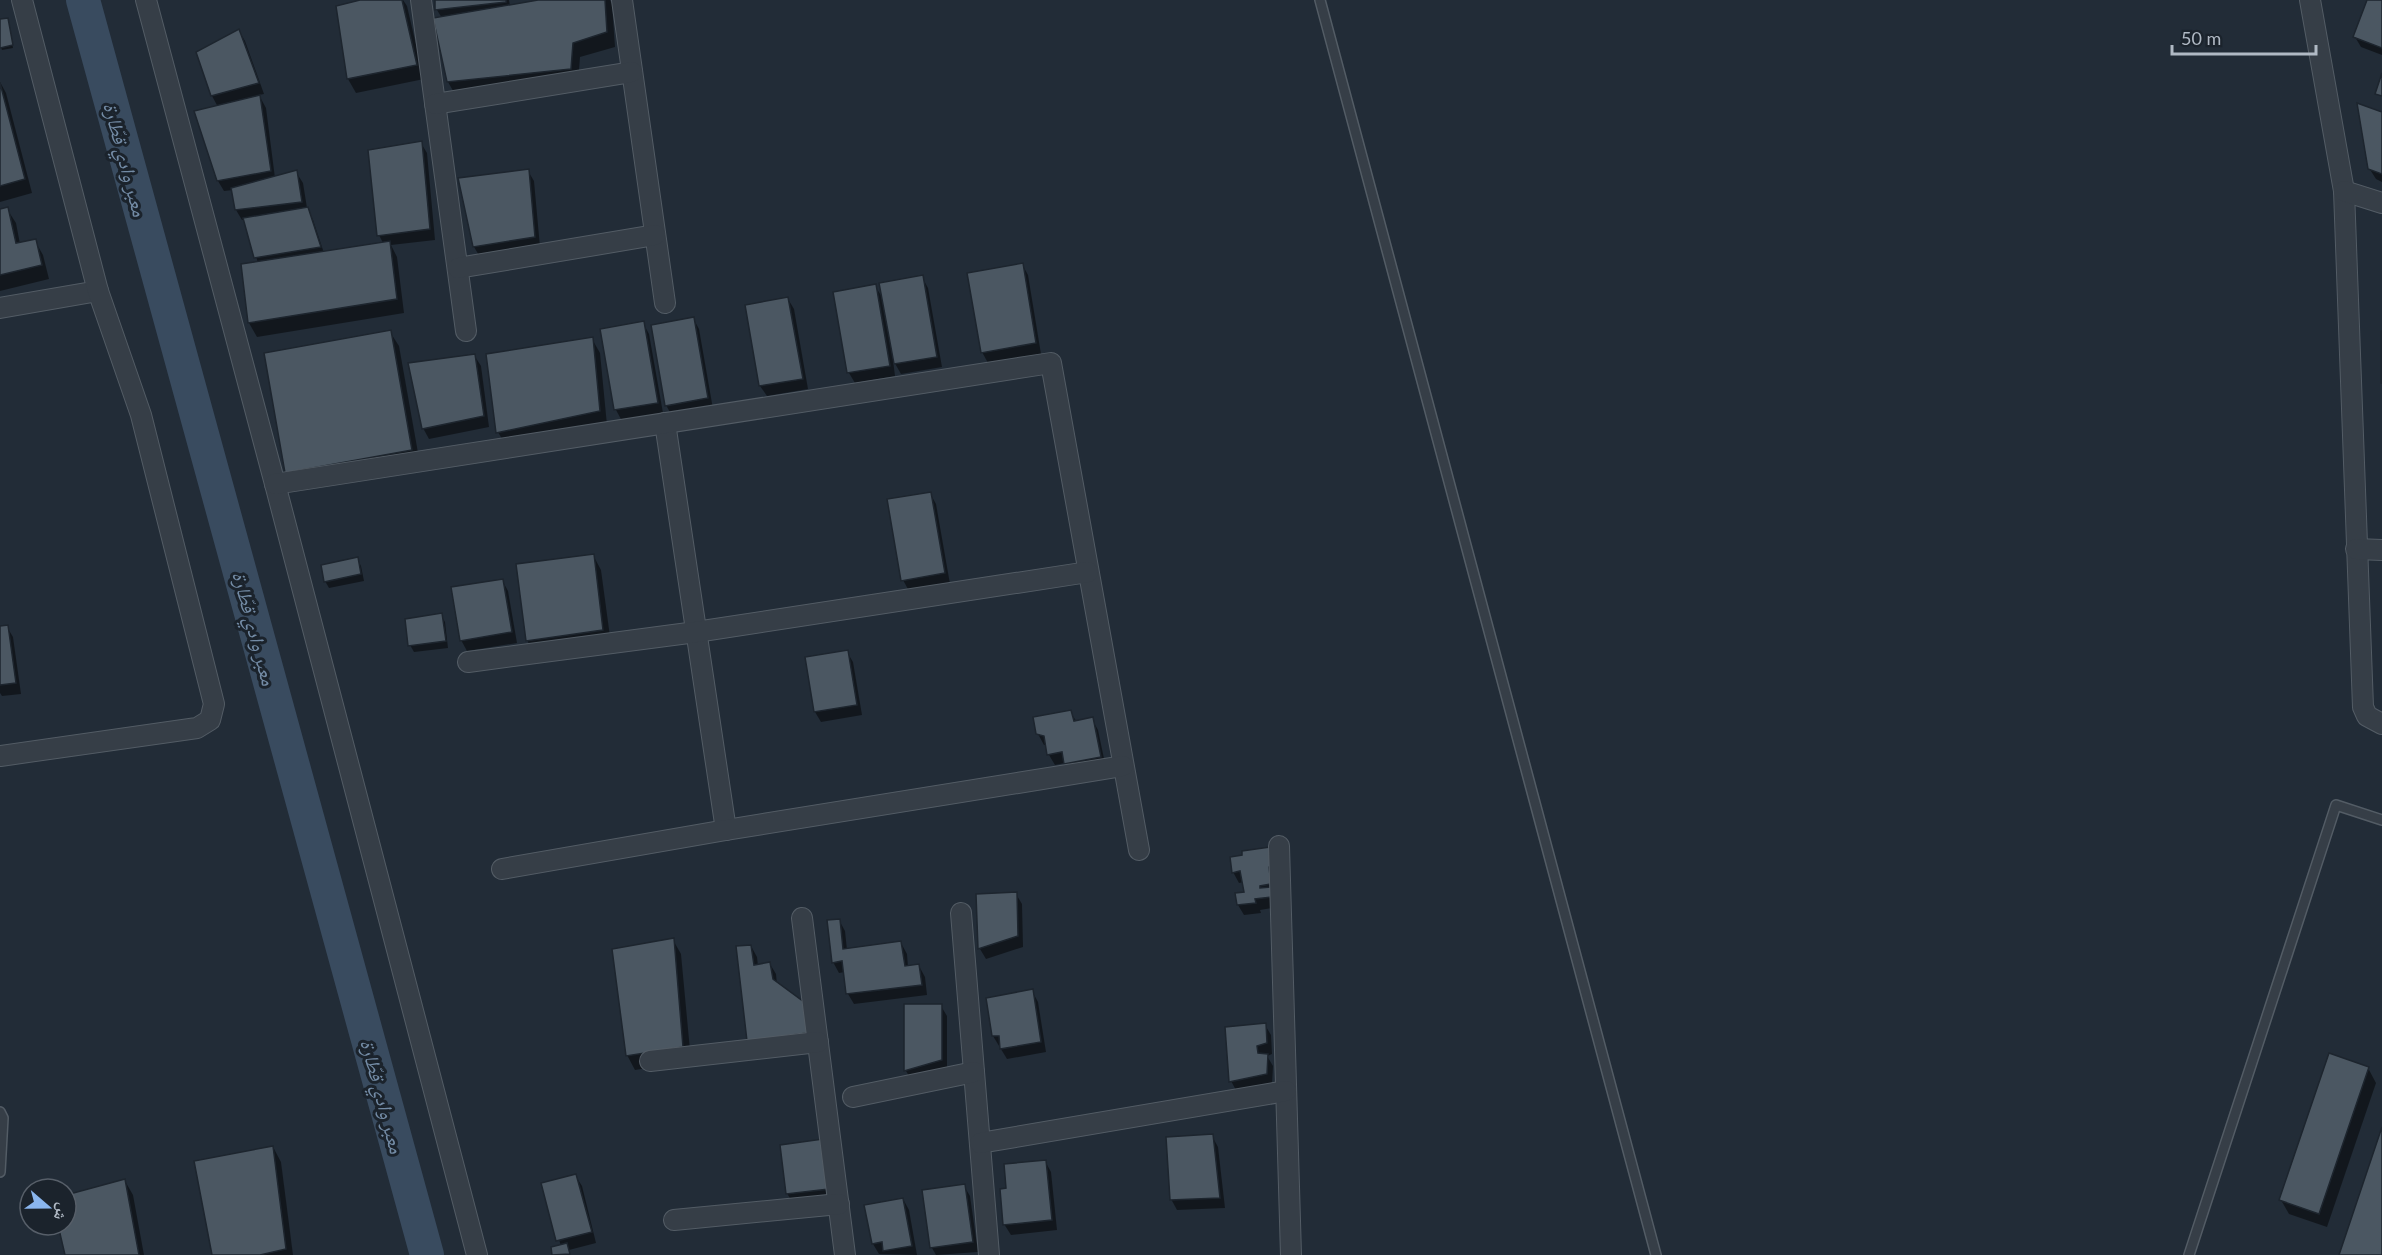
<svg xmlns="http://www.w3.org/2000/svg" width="2382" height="1255" viewBox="0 0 2382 1255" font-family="Lato,'Noto Naskh Arabic',sans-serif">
  <rect width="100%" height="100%" fill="#222c37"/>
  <g fill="#0007">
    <polygon points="366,0 403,0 407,6 424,79 356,93 348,79 338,7"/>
    <polygon points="436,0 509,0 510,6 547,0 610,0 612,4 615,47 580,57 578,83 456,96 448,82 442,18 437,10"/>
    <polygon points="2368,0 2382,0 2382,55 2361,47 2355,37"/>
    <polygon points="0,21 8,22 13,48 2,50 1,47"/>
    <polygon points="239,31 245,41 264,94 259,95 266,108 275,178 296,172 303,183 307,208 313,220 324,253 383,243 379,235 421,143 427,153 435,240 391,245 397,257 404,313 257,337 249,323 242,265 258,263 245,220 242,220 236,210 233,190 224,191 218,181 218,107 212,96"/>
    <polygon points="0,82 6,93 32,193 0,202"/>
    <polygon points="2382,114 2382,182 2376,179 2369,168"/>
    <polygon points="528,171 534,181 540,247 480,257 474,247"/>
    <polygon points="7,209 16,223 20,244 35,241 43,255 49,279 0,291 0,211"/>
    <polygon points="1022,264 1028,275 1041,354 988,363 982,352"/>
    <polygon points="922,277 928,288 942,367 901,374 893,360 895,376 855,383 849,373 834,293 875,286 884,300"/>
    <polygon points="788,299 794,309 808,389 767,396 760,386 747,306"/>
    <polygon points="693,318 699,329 713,409 672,416 666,405"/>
    <polygon points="643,323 649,334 663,413 622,421 616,410 602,330"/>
    <polygon points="390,332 399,346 420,464 286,472"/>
    <polygon points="592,339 600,353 607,425 506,446 498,432"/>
    <polygon points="474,355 481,366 489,427 429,439 423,428"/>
    <polygon points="930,493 936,504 950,584 909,591 903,580"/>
    <polygon points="593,555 601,570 611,644 535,655 527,640"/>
    <polygon points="357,559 361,566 364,581 329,588 325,581"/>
    <polygon points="502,580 508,591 517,643 467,651 461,640"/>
    <polygon points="441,615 445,622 448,648 414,652 410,645"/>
    <polygon points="7,627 13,637 21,694 2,696 0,693 0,628"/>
    <polygon points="847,652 853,662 862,715 821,722 815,712"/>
    <polygon points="1070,712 1077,722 1092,719 1098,730 1106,768 1072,775 1065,763 1055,765 1049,755 1047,745 1044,745 1038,734"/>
    <polygon points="1275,859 1277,907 1260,910 1261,913 1244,915 1238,905 1245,893 1244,882 1239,883 1233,872"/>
    <polygon points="1016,894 1022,904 1023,947 986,959 980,949 978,895"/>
    <polygon points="839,920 845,931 847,950 901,943 907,954 908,967 919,966 925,977 927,995 854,1004 848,994 845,972 839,973 833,962"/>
    <polygon points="673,940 681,954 691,1061 635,1070 627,1055"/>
    <polygon points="751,946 757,957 758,966 770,964 776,974 777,985 802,1003 812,1044 755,1051"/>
    <polygon points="1032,991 1038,1002 1046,1052 1007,1059 993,1036"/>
    <polygon points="941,1006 947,1016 947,1071 912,1081 906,1071"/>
    <polygon points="1265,1025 1271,1035 1272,1054 1267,1056 1273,1066 1272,1084 1237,1092 1231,1081"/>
    <polygon points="2368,1068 2376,1083 2327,1227 2289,1214 2281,1200"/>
    <polygon points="1212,1136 1218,1147 1225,1208 1177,1210 1171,1199"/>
    <polygon points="822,1141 834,1199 793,1204 787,1193"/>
    <polygon points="273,1147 281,1162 293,1255 213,1255"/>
    <polygon points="1045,1161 1051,1172 1057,1230 1011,1235 1004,1224"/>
    <polygon points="575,1175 582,1186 596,1243 569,1250 570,1255 554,1255 552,1249 561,1246 542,1184"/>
    <polygon points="125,1181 133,1195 144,1255 66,1255 59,1225 66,1225 66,1196"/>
    <polygon points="964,1186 970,1196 978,1252 936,1255 932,1248"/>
    <polygon points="903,1199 909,1210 917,1255 879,1254 873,1244"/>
  </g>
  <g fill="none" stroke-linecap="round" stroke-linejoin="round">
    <polyline stroke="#394b5f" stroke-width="34" points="83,0 427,1255"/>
  </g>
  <g fill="#4b5762" stroke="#1d252e" stroke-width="1.5">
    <polygon points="360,0 402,0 417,65 347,79 336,6"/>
    <polygon points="435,0 506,0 506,2 435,10"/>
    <polygon points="538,0 605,0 607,32 573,43 571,69 447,82 433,18"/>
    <polygon points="2367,0 2382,0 2382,48 2353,37"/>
    <polygon points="8,18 13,45 0,48 0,19"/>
    <polygon points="239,29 259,83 211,96 196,52"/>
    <polygon points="2382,73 2382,96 2375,94"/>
    <polygon points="0,83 25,179 0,186"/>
    <polygon points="260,95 271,171 217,181 194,111"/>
    <polygon points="2357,103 2382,112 2382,174 2368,169"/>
    <polygon points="422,141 430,229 377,236 368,150"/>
    <polygon points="529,169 535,237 473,247 458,178"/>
    <polygon points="297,170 302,202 235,210 231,188"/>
    <polygon points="8,207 16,243 36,239 42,265 0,275 0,209"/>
    <polygon points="308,207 321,247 254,258 243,218"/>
    <polygon points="390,241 397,299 248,323 241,264"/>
    <polygon points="1023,263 1036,343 981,353 967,273"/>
    <polygon points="923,275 937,357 894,364 879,283"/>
    <polygon points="876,284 890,366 847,373 833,292"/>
    <polygon points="788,297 803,379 759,386 745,305"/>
    <polygon points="694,317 708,398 665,406 651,325"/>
    <polygon points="644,321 658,403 614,410 600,329"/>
    <polygon points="391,330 412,450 285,473 264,353"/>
    <rect x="2381" y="331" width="1" height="52"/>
    <polygon points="593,337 600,411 496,433 486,354"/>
    <polygon points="475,354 484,416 422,429 408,363"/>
    <polygon points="931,492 945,573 901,581 887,499"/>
    <polygon points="594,554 603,630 526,641 516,564"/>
    <polygon points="358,557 361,574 324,582 321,565"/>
    <polygon points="503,579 512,632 460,641 451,587"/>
    <polygon points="442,613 446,641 408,646 405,619"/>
    <polygon points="8,625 16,683 0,685 0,626"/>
    <polygon points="848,650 857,705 814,712 805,657"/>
    <polygon points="1071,710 1074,721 1093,717 1101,757 1064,764 1062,752 1047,755 1044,736 1036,734 1033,717"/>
    <polygon points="1270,847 1273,866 1269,867 1270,876 1276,875 1277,883 1260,886 1260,888 1271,887 1272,897 1255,899 1256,903 1237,905 1235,893 1244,892 1240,871 1232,873 1230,857 1242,855 1242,851"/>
    <polygon points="1017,892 1018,936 978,949 976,894"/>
    <polygon points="840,919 843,949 901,941 905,966 919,964 922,985 846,994 842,961 832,963 827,920"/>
    <polygon points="674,938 683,1047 626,1056 612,949"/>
    <polygon points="751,945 754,965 770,962 773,979 804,1002 807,1033 747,1041 736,946"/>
    <polygon points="1033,989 1041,1042 1000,1049 999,1036 992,1036 986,998"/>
    <polygon points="904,1004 942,1004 942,1060 904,1071"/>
    <polygon points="1266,1023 1267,1043 1257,1046 1258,1053 1268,1054 1267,1074 1229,1082 1225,1027"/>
    <polygon points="2329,1053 2369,1067 2319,1214 2279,1200"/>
    <polygon points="2382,1127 2382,1255 2339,1255"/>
    <polygon points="1213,1134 1220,1198 1170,1200 1166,1137"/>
    <polygon points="823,1139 829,1189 786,1194 780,1145"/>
    <polygon points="273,1146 286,1249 260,1255 212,1255 194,1161"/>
    <polygon points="1046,1160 1052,1220 1003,1225 1000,1189 1006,1188 1004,1164"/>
    <polygon points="576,1174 592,1232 556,1241 541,1183"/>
    <polygon points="125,1179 139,1255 65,1255 58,1225 66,1225 66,1195"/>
    <polygon points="965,1184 973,1242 930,1248 922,1190"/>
    <polygon points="903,1198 912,1246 883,1251 882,1242 872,1244 864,1205"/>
    <polygon points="567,1243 570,1254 552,1255 551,1247"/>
  </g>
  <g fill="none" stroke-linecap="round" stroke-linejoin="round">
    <defs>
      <g id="service">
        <polyline points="1320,0 1656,1255"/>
        <polyline points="0,1112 3,1118 0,1172"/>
        <polyline points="2189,1255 2336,805 2382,820"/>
      </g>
      <g id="minor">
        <polyline points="146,0 275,484 477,1255"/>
        <polyline points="421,0 466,331"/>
        <polyline points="622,0 665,303"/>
        <polyline points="2310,0 2344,191 2363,707 2367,716 2382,724"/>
        <polyline points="435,104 632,72"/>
        <polyline points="2344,191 2382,203"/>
        <polyline points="458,268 655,235"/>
        <polyline points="0,308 98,291"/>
        <polyline points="665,423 726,830"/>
        <polyline points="275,484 1051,363 1139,850"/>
        <polyline points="2356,549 2382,550"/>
        <polyline points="468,662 696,632 1088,572"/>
        <polyline points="0,756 197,728 210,720 214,704 141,415 98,291 22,0"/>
        <polyline points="1279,846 1291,1255"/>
        <polyline points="502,869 726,830 1123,766"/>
        <polyline points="961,913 989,1255"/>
        <polyline points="802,918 845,1255"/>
        <polyline points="650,1061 818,1042"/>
        <polyline points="853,1097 974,1072"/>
        <polyline points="980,1143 1286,1091"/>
        <polyline points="674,1220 839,1204"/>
      </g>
    </defs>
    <use href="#service" stroke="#535c65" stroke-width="12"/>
    <use href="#minor" stroke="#535c65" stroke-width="22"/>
    <use href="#service" stroke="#363e47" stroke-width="9"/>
    <use href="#minor" stroke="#363e47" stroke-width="20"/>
  </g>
  <g text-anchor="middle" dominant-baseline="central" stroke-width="6" stroke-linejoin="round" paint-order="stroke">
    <g font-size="20" font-style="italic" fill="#738ba5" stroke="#1b232c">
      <text transform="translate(126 159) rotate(75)">معبر وادي قطّارة</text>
      <text transform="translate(255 628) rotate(75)">معبر وادي قطّارة</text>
      <text transform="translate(383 1096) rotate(75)">معبر وادي قطّارة</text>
    </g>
  </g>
  <g transform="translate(48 1207) rotate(110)"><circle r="28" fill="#1b232c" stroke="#575f69" stroke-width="1.5"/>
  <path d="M0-4.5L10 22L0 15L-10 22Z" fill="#8ab6ef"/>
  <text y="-9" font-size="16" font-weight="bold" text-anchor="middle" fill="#b0b9c4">ش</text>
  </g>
  <path d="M2172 45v9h144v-9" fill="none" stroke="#b0b9c4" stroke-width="3"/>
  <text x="2181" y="45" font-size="18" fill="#b0b9c4" stroke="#1b232c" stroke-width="4.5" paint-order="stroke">50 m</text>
</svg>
